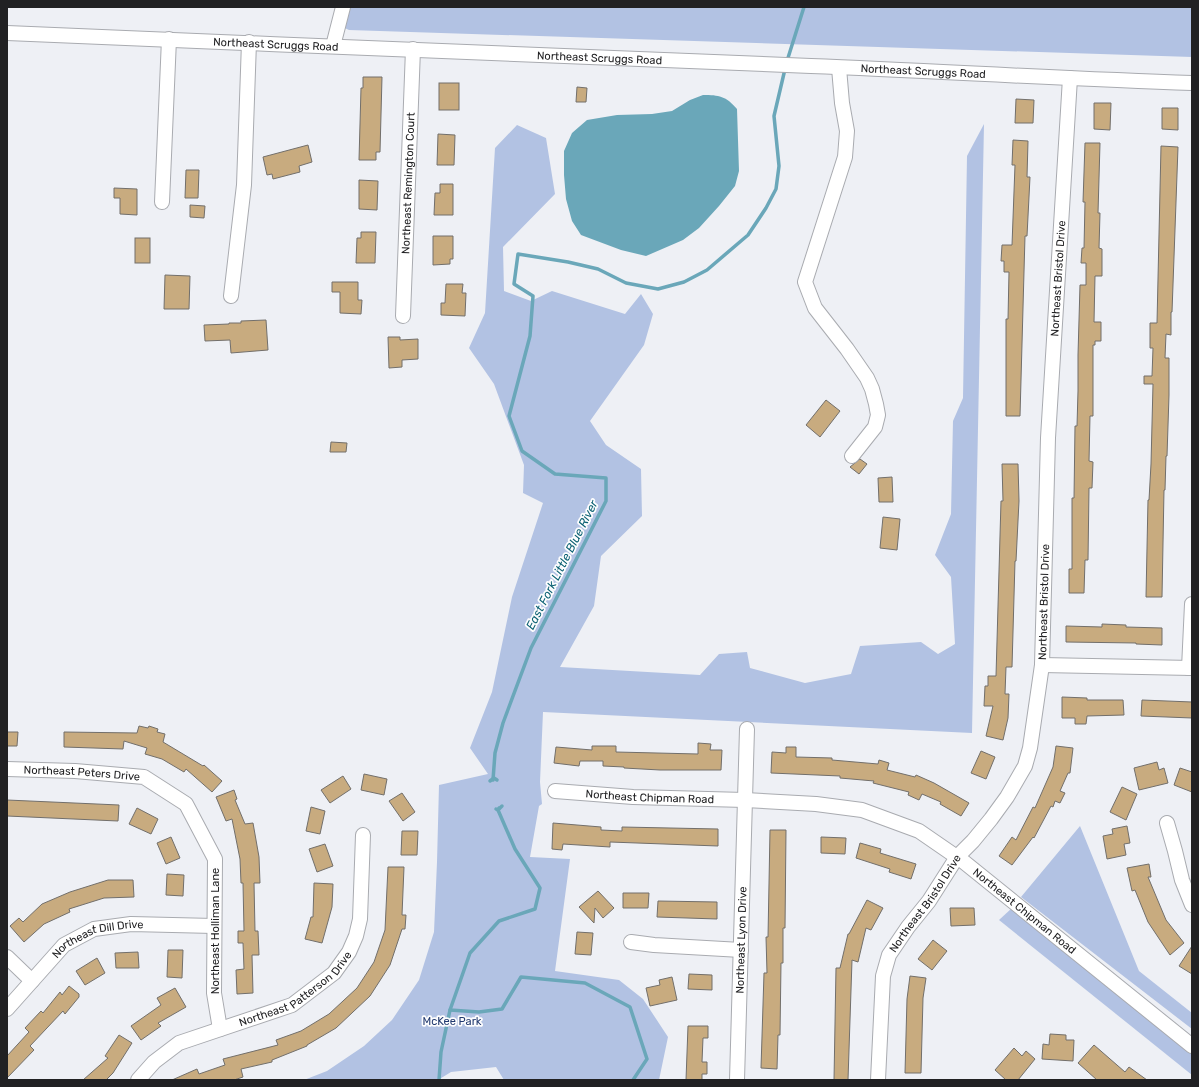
<svg xmlns="http://www.w3.org/2000/svg" width="1199" height="1087" viewBox="0 0 1199 1087" font-family="Rubik,sans-serif">
  <rect width="100%" height="100%" fill="#eef0f5"/>
  <g fill="#b2c2e3">
    <polygon points="343,7 1192,7 1192,57 349,30 338,25"/>
    <polygon points="984,124 972,733 543,712 540,782 542,804 539,806 530,857 570,859 555,971 619,980 643,999 668,1037 659,1080 504,1080 496,1067 451,1072 438,1080 304,1080 327,1071 364,1046 392,1020 419,980 434,932 437,862 439,785 488,774 470,748 492,692 512,597 543,503 523,493 524,465 494,384 469,348 485,313 495,148 517,125 546,138 555,194 503,247 504,291 531,301 552,291 625,314 641,294 653,314 644,345 590,421 606,445 641,469 642,516 601,556 594,606 560,667 700,675 719,654 747,652 750,668 805,683 851,674 860,646 921,642 938,654 955,644 951,577 935,555 951,514 953,421 963,398 967,156"/>
    <polygon points="1080,826 1139,971 1192,1013 1192,1029 1021,897"/>
    <polygon points="1012,908 1192,1054 1192,1075 999,920"/>
  </g>
  <path fill="#6aa7b9" d="M703,95C719,95 726,96 737,109L739,171L735,186L719,206L699,228L683,240L646,256L621,250L581,235L572,221L566,199L564,175V151L572,133L587,120L617,115L652,114L672,111L690,100Z"/>
  <g fill="none" stroke-linecap="round" stroke-linejoin="round">
    <g stroke="#6aa7b9" stroke-width="3.5">
      <polyline points="787,61 804,7"/>
      <polyline points="493,780 495,753 503,723 531,648 606,501 606,478 555,474 522,451 509,416 530,336 533,296 514,284 518,254 568,262 598,269 626,283 658,289 684,282 707,270 748,235 766,208 776,189 779,166 774,116 785,69"/>
      <polyline points="490,781 494,778 497,780"/>
      <polyline points="496,809 498,810 502,806"/>
      <polyline points="450,1010 479,1012 502,1009 521,977 585,983 630,1007 647,1059 633,1080"/>
      <polyline points="439,1080 441,1052 450,1010 470,953 499,921 535,909 540,888 515,849 498,810 499,808"/>
    </g>
  </g>
  <g fill="#c8ab7f" stroke="#726f6b">
    <polygon points="363,77 382,77 380,152 376,152 376,160 359,160 361,88 363,88"/>
    <rect x="439" y="83" width="20" height="27"/>
    <polygon points="577,87 587,88 586,102 576,102"/>
    <polygon points="1016,99 1034,100 1033,123 1015,123"/>
    <polygon points="1094,103 1111,103 1110,130 1094,129"/>
    <polygon points="1162,108 1178,108 1178,130 1162,129"/>
    <polygon points="438,134 455,135 454,165 437,165"/>
    <polygon points="1013,140 1028,141 1027,177 1030,177 1027,236 1025,236 1020,416 1006,416 1006,319 1008,319 1009,272 1004,272 1004,261 1001,261 1002,245 1012,245 1015,165 1012,165"/>
    <polygon points="1085,143 1100,143 1098,213 1100,213 1099,248 1102,249 1102,276 1095,276 1094,322 1101,322 1101,341 1095,341 1095,345 1093,345 1093,416 1090,416 1089,461 1093,462 1092,488 1089,488 1088,560 1085,560 1084,593 1069,593 1069,569 1072,569 1072,498 1074,498 1075,426 1077,426 1078,391 1078,355 1080,285 1086,285 1086,263 1081,263 1082,248 1084,248 1085,202 1083,202"/>
    <polygon points="308,145 312,162 299,166 300,172 273,179 272,174 267,175 263,157"/>
    <polygon points="1161,146 1178,147 1172,312 1171,312 1171,335 1166,334 1165,358 1169,358 1169,395 1167,456 1166,456 1165,490 1164,490 1162,597 1146,597 1148,500 1149,500 1151,464 1153,384 1144,384 1144,376 1152,376 1153,348 1150,348 1150,323 1157,323"/>
    <polygon points="186,170 199,170 198,198 185,198"/>
    <polygon points="359,180 378,181 377,210 359,209"/>
    <polygon points="440,184 453,184 453,215 434,215 435,193 440,193"/>
    <polygon points="114,188 137,189 137,215 120,214 120,198 114,198"/>
    <polygon points="190,205 205,206 204,218 190,217"/>
    <polygon points="361,232 376,232 375,263 356,263 357,238 361,238"/>
    <polygon points="433,236 453,236 453,259 450,259 450,264 433,265"/>
    <rect x="135" y="238" width="15" height="25"/>
    <polygon points="165,275 190,276 189,309 164,309"/>
    <polygon points="332,282 358,282 358,300 362,300 361,314 340,313 340,292 332,292"/>
    <polygon points="446,284 463,284 462,293 466,293 465,316 441,315 441,303 445,303"/>
    <polygon points="266,320 268,350 231,353 230,340 205,341 204,325 229,324 229,323 241,323 241,321"/>
    <polygon points="388,337 400,337 400,340 418,339 418,359 402,360 402,367 389,368"/>
    <polygon points="826,400 840,411 820,437 806,425"/>
    <polygon points="331,442 347,443 346,452 330,452"/>
    <polygon points="860,459 867,464 859,474 850,467"/>
    <polygon points="1002,464 1018,464 1019,501 1016,561 1015,561 1012,667 1006,667 1005,694 1009,694 1008,718 1003,740 986,736 993,706 984,706 985,686 988,686 988,676 996,676 1001,501 1003,501"/>
    <polygon points="892,477 893,502 879,502 878,478"/>
    <polygon points="883,517 900,519 897,550 880,548"/>
    <polygon points="1102,624 1126,625 1126,627 1162,628 1162,645 1136,644 1136,643 1066,642 1066,626 1102,627"/>
    <polygon points="1062,697 1087,698 1087,700 1123,700 1124,715 1087,716 1086,724 1075,724 1075,718 1062,718"/>
    <polygon points="1142,700 1192,702 1192,718 1141,716"/>
    <polygon points="139,726 148,728 149,726 158,729 157,732 165,734 163,742 203,766 204,765 222,781 212,792 186,769 184,772 162,759 145,754 147,748 124,741 123,749 64,747 64,732 137,733"/>
    <polygon points="7,732 18,732 17,746 7,746"/>
    <polygon points="698,743 711,744 710,750 722,750 721,770 660,770 624,768 624,767 603,766 603,761 580,761 579,766 554,763 556,747 592,750 592,746 616,746 616,752 698,754"/>
    <polygon points="1056,746 1073,748 1070,773 1068,773 1060,791 1065,793 1060,803 1055,801 1053,807 1051,806 1034,838 1033,837 1012,865 999,856 1012,837 1016,840 1033,807 1035,808 1053,767"/>
    <polygon points="786,747 796,747 796,757 832,758 832,760 878,764 879,760 889,763 887,770 915,777 916,775 934,783 969,803 961,816 940,804 941,802 922,794 919,800 908,795 909,792 873,783 874,781 840,778 840,776 771,773 772,752 786,753"/>
    <polygon points="981,751 995,757 986,779 971,773"/>
    <polygon points="1157,762 1159,770 1164,768 1168,783 1139,790 1134,768"/>
    <polygon points="1180,768 1192,772 1192,792 1174,785"/>
    <polygon points="364,774 387,779 384,795 361,790"/>
    <polygon points="343,776 351,789 330,803 321,790"/>
    <polygon points="1122,787 1137,794 1126,820 1110,812"/>
    <polygon points="234,790 237,799 235,800 245,824 253,823 259,857 260,883 254,883 255,931 258,931 259,955 252,955 253,993 237,994 236,970 244,969 243,943 238,943 238,931 244,931 243,883 241,883 240,859 232,819 226,821 216,797"/>
    <polygon points="402,793 415,812 403,821 389,801"/>
    <polygon points="7,800 119,805 118,821 7,816"/>
    <polygon points="311,807 325,811 320,834 306,831"/>
    <polygon points="137,808 158,819 151,834 129,824"/>
    <polygon points="553,823 601,827 601,830 622,831 622,827 718,829 718,846 610,842 610,847 563,844 562,850 552,849"/>
    <polygon points="1127,826 1130,843 1124,844 1126,855 1107,859 1103,836 1113,834 1112,829"/>
    <polygon points="770,830 786,830 785,928 783,928 783,963 781,963 780,1035 778,1035 777,1069 761,1068 764,973 767,973 766,937 768,937"/>
    <polygon points="402,831 418,831 417,855 401,855"/>
    <polygon points="171,837 180,858 166,864 157,843"/>
    <polygon points="821,837 846,838 845,854 821,853"/>
    <polygon points="860,843 881,849 880,853 916,864 911,879 889,872 890,869 856,858"/>
    <polygon points="325,844 333,866 317,872 309,849"/>
    <polygon points="1149,864 1151,877 1148,877 1166,920 1184,943 1170,955 1148,922 1135,890 1132,891 1127,868"/>
    <polygon points="388,867 404,867 402,915 406,915 405,929 402,929 390,965 370,996 336,1028 307,1045 307,1046 272,1060 272,1062 241,1069 243,1077 234,1080 172,1080 197,1069 199,1074 225,1065 223,1059 278,1045 276,1040 301,1031 329,1014 357,988 374,962 385,930"/>
    <polygon points="167,874 184,875 183,896 166,895"/>
    <polygon points="108,880 133,880 134,897 104,898 69,909 70,912 44,924 24,942 10,926 19,918 23,922 42,904 70,892"/>
    <polygon points="314,883 333,884 332,907 322,943 305,939 311,917 313,917"/>
    <polygon points="598,891 614,908 603,918 595,908 594,923 579,907"/>
    <polygon points="623,893 649,893 648,908 623,908"/>
    <polygon points="867,900 883,908 871,930 866,928 858,962 852,960 848,1080 834,1080 836,968 840,968 848,934 849,934"/>
    <polygon points="658,901 717,902 717,919 657,917"/>
    <polygon points="950,908 974,908 975,925 951,926"/>
    <polygon points="577,932 593,933 591,955 575,954"/>
    <polygon points="933,940 947,951 932,970 918,959"/>
    <polygon points="1192,946 1192,974 1179,966"/>
    <polygon points="168,950 183,950 182,978 167,977"/>
    <polygon points="138,952 139,968 116,968 115,953"/>
    <polygon points="97,958 105,973 85,985 76,971"/>
    <polygon points="689,974 712,975 712,990 688,989"/>
    <polygon points="910,976 926,978 923,998 921,1073 905,1073 907,999"/>
    <polygon points="672,977 677,1000 650,1006 646,988 660,985 659,980"/>
    <polygon points="69,986 79,994 79,997 65,1014 63,1011 30,1046 34,1050 7,1078 7,1056 29,1032 25,1028 41,1011 43,1013 60,992 62,995"/>
    <polygon points="175,988 186,1007 158,1023 161,1026 141,1040 131,1026 161,1005 157,998"/>
    <polygon points="688,1026 708,1026 708,1038 703,1038 702,1062 707,1062 707,1074 702,1074 702,1080 686,1080"/>
    <polygon points="1050,1034 1066,1035 1066,1040 1074,1040 1073,1061 1042,1059 1043,1044 1049,1045"/>
    <polygon points="119,1035 132,1043 113,1073 106,1080 83,1080 108,1058 105,1056"/>
    <polygon points="1094,1045 1125,1072 1129,1067 1147,1080 1097,1080 1078,1063"/>
    <polygon points="1014,1048 1022,1056 1026,1051 1035,1059 1018,1080 1006,1080 995,1070"/>
  </g>
  <g fill="none" stroke-linecap="round" stroke-linejoin="round">
    <defs>
      <g id="minor">
        <path id="s1" d="M7,33C275,44 543,56 811,66C938,71 1065,79 1192,83"/>
        <polyline points="333,46 343,7"/>
        <polyline points="839,68 842,103 847,131 845,157 805,282 815,308 847,349 867,378 872,389 876,404 878,415 875,427 852,456"/>
        <polyline points="162,202 169,39"/>
        <polyline points="231,296 244,185 249,42"/>
        <path id="s2" d="M403,316L413,49"/>
        <polyline points="1042,665 1192,668"/>
        <polyline points="1189,668 1192,604"/>
        <path id="s3" d="M7,769L75,771L144,777L186,804L215,859L214,993L220,1029"/>
        <path id="s4" d="M555,791L633,797L745,800L816,804L862,810L919,831L964,862L1192,1046"/>
        <polyline points="1167,823 1175,851 1182,880 1192,905"/>
        <polyline points="631,942 654,945 741,950"/>
        <polyline points="7,957 32,981"/>
        <path id="s5" d="M7,1009L64,945L94,929L131,924L214,926"/>
        <path id="s6" d="M138,1080L154,1062L179,1043L292,1005L334,973L349,952L356,936L360,919L363,835"/>
        <path id="s7" d="M737,1080L747,729"/>
        <path id="s8" d="M878,1080L883,976L889,955L908,927L929,901L957,857L973,841L991,819L1007,797L1025,766L1030,748L1042,665L1048,438L1070,78"/>
      </g>
    </defs>
    <use href="#minor" stroke="#a9abb0" stroke-width="16"/>
    <use href="#minor" stroke="#fff" stroke-width="14"/>
  </g>
  <g text-anchor="middle" dominant-baseline="central" stroke-width="3.5" stroke-linejoin="round" paint-order="stroke">
    <g font-size="11" fill="#212123" stroke="#fdfdfe">
      <text stroke="none"><textPath href="#s1" startOffset="269">Northeast Scruggs Road</textPath></text>
      <text stroke="none"><textPath href="#s1" startOffset="593">Northeast Scruggs Road</textPath></text>
      <text stroke="none"><textPath href="#s1" startOffset="917">Northeast Scruggs Road</textPath></text>
      <text stroke="none"><textPath href="#s2" startOffset="133">Northeast Remington Court</textPath></text>
      <text stroke="none"><textPath href="#s8" startOffset="849">Northeast Bristol Drive</textPath></text>
      <text stroke="none"><textPath href="#s8" startOffset="525">Northeast Bristol Drive</textPath></text>
      <text stroke="none"><textPath href="#s3" startOffset="75">Northeast Peters Drive</textPath></text>
      <text stroke="none"><textPath href="#s4" startOffset="95">Northeast Chipman Road</textPath></text>
      <text stroke="none"><textPath href="#s8" startOffset="189">Northeast Bristol Drive</textPath></text>
      <text stroke="none"><textPath href="#s4" startOffset="501">Northeast Chipman Road</textPath></text>
      <text transform="translate(215 931) rotate(-90)">Northeast Holliman Lane</text>
      <text stroke="none"><textPath href="#s7" startOffset="140">Northeast Lyon Drive</textPath></text>
      <text stroke="none"><textPath href="#s5" startOffset="120">Northeast Dill Drive</textPath></text>
      <text stroke="none"><textPath href="#s6" startOffset="186">Northeast Patterson Drive</textPath></text>
    </g>
    <g font-size="11" fill="#21396f" stroke="#fdfdfe">
      <text x="452" y="1021">McKee Park</text>
    </g>
    <g font-size="12" font-style="italic" fill="#0a6072" stroke="#fdfdfe">
      <text transform="translate(562 565) rotate(-63)">East Fork Little Blue River</text>
    </g>
  </g>
  <rect width="1199" height="1087" fill="none" stroke="#212123" stroke-width="16"/>
</svg>
